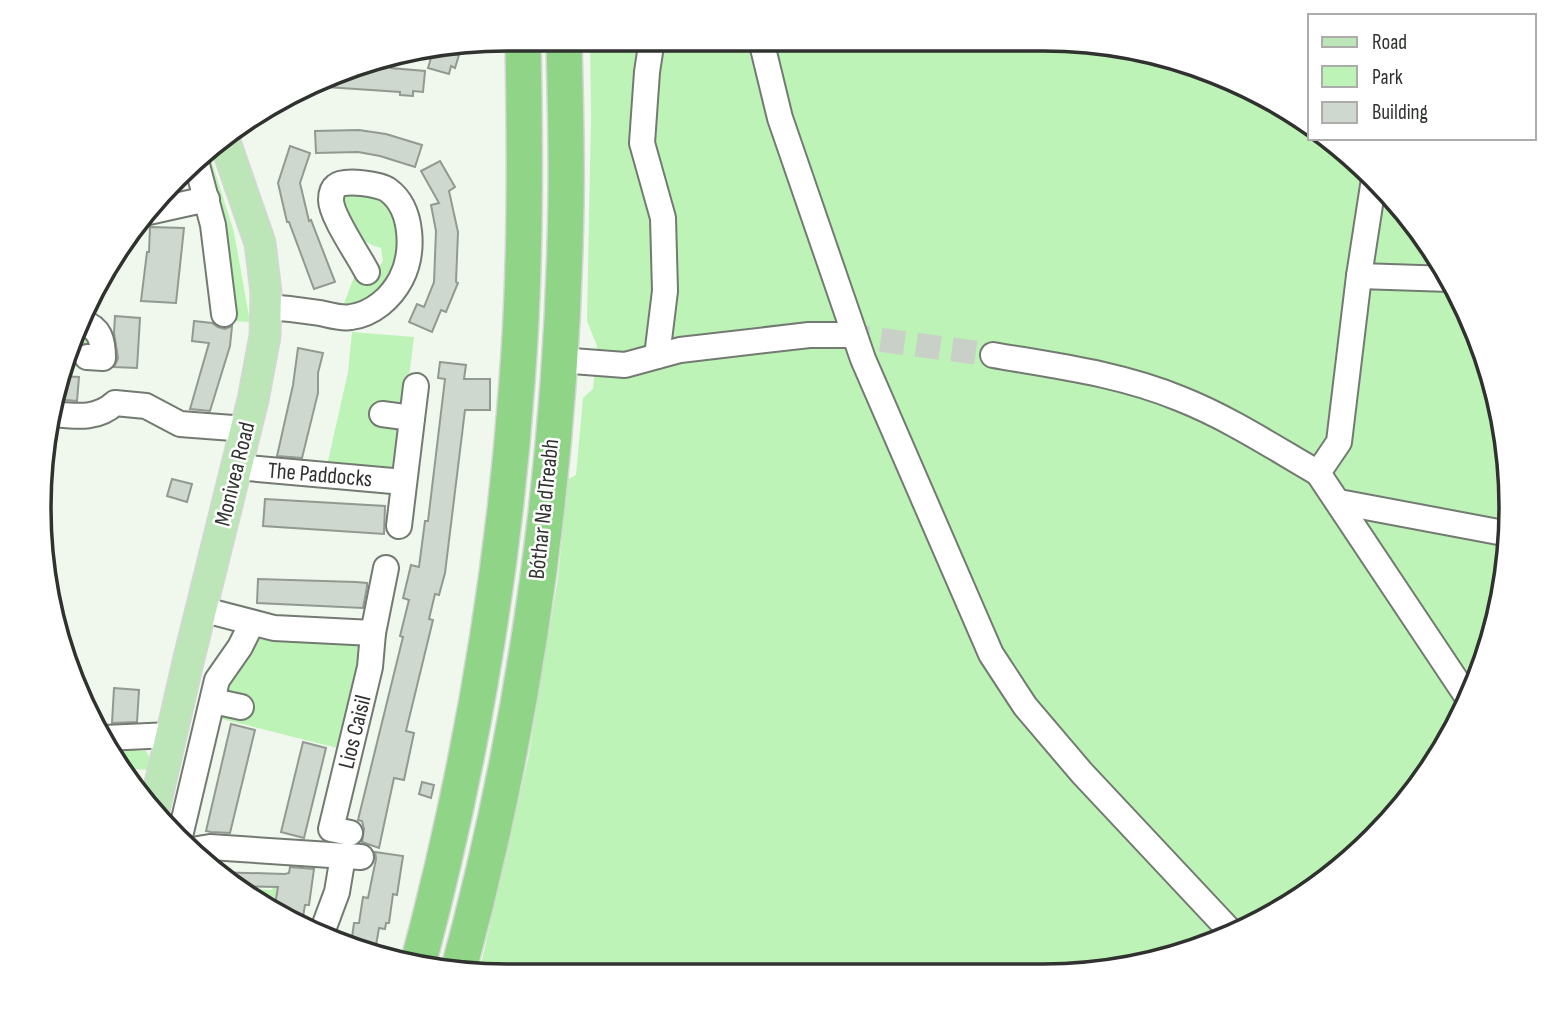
<svg xmlns="http://www.w3.org/2000/svg" width="1550" height="1015" viewBox="0 0 1550 1015" font-family="'Sofia Sans Condensed',sans-serif">
  <rect width="100%" height="100%" fill="#f0f8ee"/>
  <g fill="#bdf3b6">
    <polygon points="590,39 1104,43 1250,87 1310,127 1310,138 1327,138 1351,155 1414,222 1463,300 1495,386 1510,476 1508,568 1487,658 1449,742 1395,816 1328,879 1250,928 1164,960 1073,976 479,973 528,759 558,578 568,479 576,475 583,398 593,389 597,346 587,321 591,115"/>
    <polygon points="209,153 234,232 250,322 233,321 204,158"/>
    <path d="M345,192H372L397,213L400,261L375,298L342,309L354,277L357,279L375,272L383,261L381,248C353,241 348,221 341,196Z"/>
    <polygon points="79,327 109,369 62,366 64,356"/>
    <polygon points="352,332 414,337 406,402 398,427 402,432 396,466 392,472 326,470 348,372"/>
    <polygon points="260,636 358,643 364,651 341,749 218,718 227,691 224,685 254,640"/>
    <polygon points="108,748 146,751 152,761 150,770 118,768"/>
    <polygon points="273,887 279,888 278,895 276,895 275,905 271,904 270,908 240,888 272,890"/>
  </g>
  <g fill="#cfd8ce" stroke="#919990" stroke-width="2">
    <polygon points="456,47 454,54 459,55 455,68 451,66 449,74 428,68 433,51"/>
    <polygon points="357,63 392,65 391,68 425,71 423,92 413,91 413,96 400,95 400,92 311,86"/>
    <polygon points="359,130 386,134 422,145 415,167 380,156 358,152 316,153 315,131"/>
    <polygon points="290,146 310,153 300,183 309,221 311,220 335,282 314,289 289,222 287,222 278,183"/>
    <polygon points="440,161 455,187 449,191 458,232 456,282 458,283 446,312 441,310 432,332 409,322 417,304 424,307 434,282 436,231 431,205 439,203 421,171"/>
    <polygon points="150,227 184,228 176,303 141,301 147,252 149,252"/>
    <polygon points="115,316 140,318 137,368 114,367 118,358 114,333"/>
    <polygon points="194,321 212,323 218,327 225,329 232,326 230,346 210,411 190,409 209,343 192,341"/>
    <polygon points="298,348 323,353 318,373 318,393 302,458 277,456 293,385"/>
    <polygon points="440,362 466,365 464,379 490,379 490,410 465,410 445,573 439,595 435,594 429,619 433,620 406,731 414,733 404,780 394,778 379,848 362,842 364,829 362,821 358,820 403,637 400,636 409,600 403,598 411,565 419,567 425,521 428,521 445,379 438,378"/>
    <polygon points="60,376 79,377 77,401 55,399"/>
    <polygon points="172,479 192,484 187,502 167,496"/>
    <polygon points="265,499 385,506 384,534 263,526"/>
    <polygon points="258,579 356,582 367,583 367,587 363,608 257,603"/>
    <polygon points="114,688 139,690 137,722 112,723"/>
    <polygon points="231,724 255,730 230,833 211,832 206,831"/>
    <polygon points="303,742 326,748 304,838 281,832"/>
    <polygon points="422,782 434,785 431,798 419,794"/>
    <polygon points="375,852 403,856 397,895 393,894 389,923 386,923 385,929 379,928 375,951 351,944 354,923 359,923 363,897 368,898 376,859"/>
    <polygon points="290,867 314,869 309,905 305,905 301,929 274,911 278,887 237,886 215,872 285,874 289,873"/>
  </g>
  <g fill="none" stroke-linecap="round" stroke-linejoin="round">
    <polyline stroke="#c9d0c8" stroke-width="24" stroke-dasharray="24 12" stroke-linecap="butt" points="845,335 993,355"/>
    <defs>
      <g id="minor">
        <polyline points="652,39 647,72 642,143 663,218 665,291 657,356"/>
        <polyline points="761,40 780,118 863,359 991,654 1025,706 1082,773 1233,934"/>
        <polyline points="197,165 213,225 224,314"/>
        <polyline points="144,213 207,199"/>
        <polyline points="1359,276 1450,279"/>
        <path d="M266,307C284,308 302,310 320,313C330,315 341,319 351,317C373,314 391,298 401,279C414,254 414,209 388,190C380,184 344,179 336,186C332,189 331,196 331,200C331,216 359,256 367,272"/>
        <path d="M82,322C100,328 103,340 103,358L87,357"/>
        <path d="M993,355C1057,366 1121,374 1181,399C1229,418 1273,447 1318,473L1339,442L1359,276L1374,179"/>
        <polyline points="559,360 625,365 680,350 809,335 845,335"/>
        <path d="M52,414C75,416 97,420 115,403L146,406L180,424L246,429"/>
        <polyline points="382,414 412,418"/>
        <polyline points="236,467 404,482"/>
        <polyline points="1318,473 1468,698"/>
        <polyline points="1339,502 1509,534"/>
        <polyline points="399,526 416,386"/>
        <polyline points="201,609 274,628 373,633"/>
        <polyline points="213,701 241,707"/>
        <polyline points="104,738 171,735"/>
        <polyline points="181,832 217,680 240,647 252,623"/>
        <polyline points="350,833 331,829 370,667 373,633 386,568"/>
        <polyline points="192,853 198,849 210,847 361,857"/>
        <polyline points="321,935 337,892 343,856"/>
      </g>
      <polyline id="major" points="154,810 189,658 253,400 265,336 266,292 260,243 224,139"/>
      <g id="highway">
        <path d="M418,964C469,773 503,579 517,382C526,267 525,153 523,39"/>
        <path d="M458,972C526,722 562,462 566,203C567,148 565,94 564,39"/>
      </g>
    </defs>
    <use href="#minor" stroke="#727a71" stroke-width="28"/>
    <use href="#major" stroke="#d5d6d5" stroke-width="33"/>
    <use href="#highway" stroke="#d5d6d5" stroke-width="38"/>
    <use href="#minor" stroke="#fff" stroke-width="24"/>
    <use href="#major" stroke="#bce5b8" stroke-width="30"/>
    <use href="#highway" stroke="#90d488" stroke-width="35"/>
  </g>
  <g text-anchor="middle" dominant-baseline="central" stroke-width="5" stroke-linejoin="round" paint-order="stroke">
    <g font-size="23" fill="#2f322e" stroke="#fff">
      <text transform="translate(235 474) rotate(-76)">Monivea Road</text>
      <text transform="translate(320 475) rotate(5)">The Paddocks</text>
      <text transform="translate(544 509) rotate(-84)">Bóthar Na dTreabh</text>
      <text transform="translate(355 732) rotate(-76)">Lios Caisil</text>
    </g>
  </g>
  <path d="M0 0H1550V1015H0ZM507 51H1043A456 456 0 0 1 1499 507V508A456 456 0 0 1 1043 964H507A456 456 0 0 1 51 508V507A456 456 0 0 1 507 51Z" fill="#fff" fill-rule="evenodd"/>
  <path fill="none" stroke="#2f322e" stroke-width="3.5" d="M507 51H1043A456 456 0 0 1 1499 507V508A456 456 0 0 1 1043 964H507A456 456 0 0 1 51 508V507A456 456 0 0 1 507 51Z"/>
  <rect x="1308" y="14" width="228" height="126" fill="#ffffff" stroke="#acadab" stroke-width="2"/>
  <rect x="1322" y="37" width="35" height="10" fill="#bce5b8" stroke="#acadab" stroke-width="2"/>
  <text x="1372" y="49" font-size="21" fill="#2f322e">Road</text>
  <rect x="1322" y="66" width="35" height="21" fill="#bdf3b6" stroke="#acadab" stroke-width="2"/>
  <text x="1372" y="84" font-size="21" fill="#2f322e">Park</text>
  <rect x="1322" y="102" width="35" height="21" fill="#cfd8ce" stroke="#acadab" stroke-width="2"/>
  <text x="1372" y="119" font-size="21" fill="#2f322e">Building</text>
</svg>
